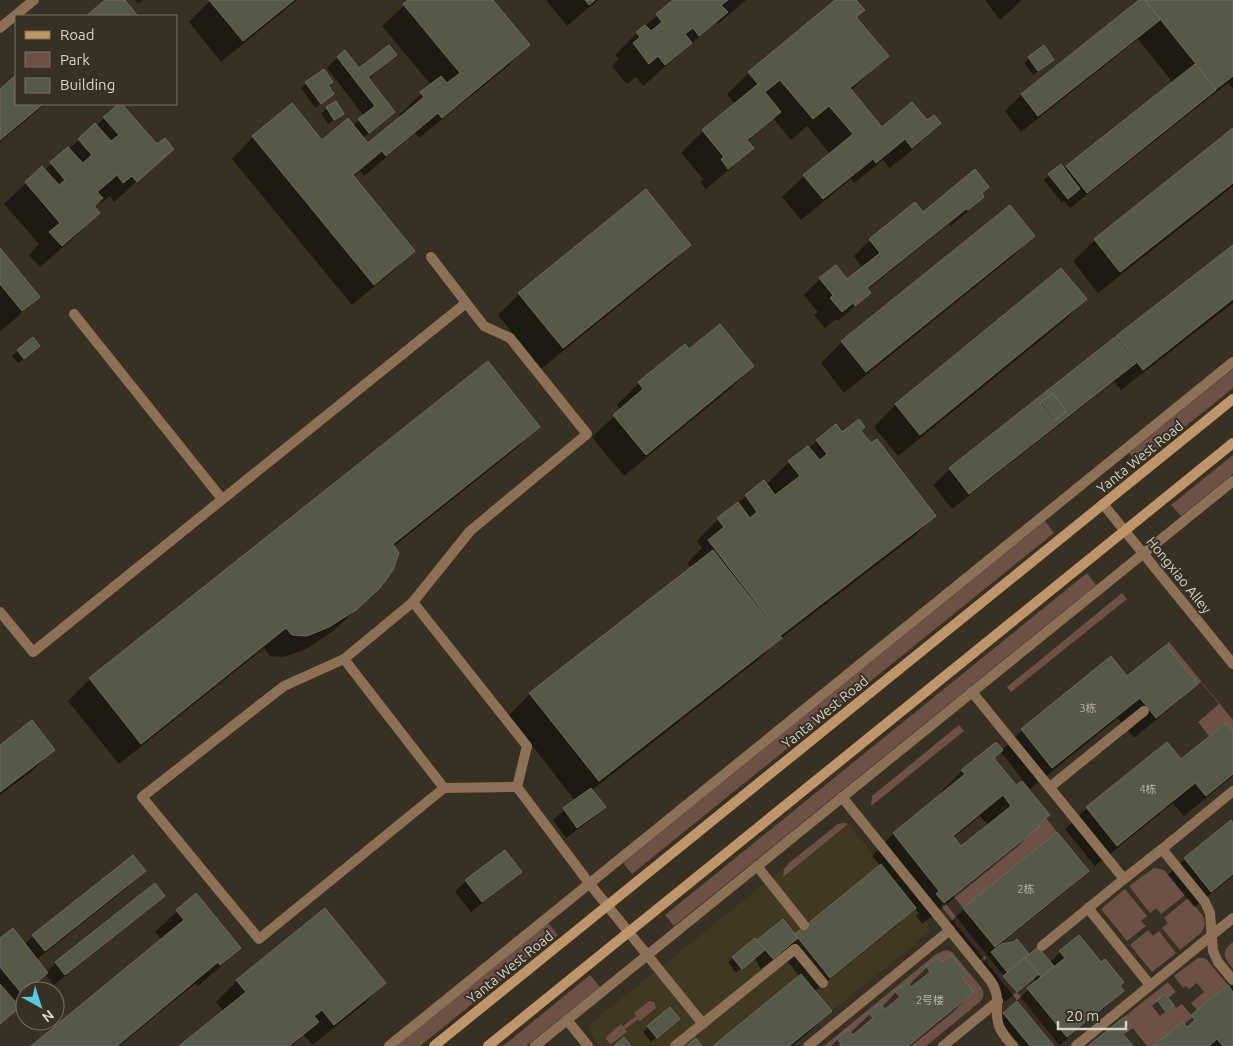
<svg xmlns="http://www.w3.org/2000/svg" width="1233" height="1046" viewBox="0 0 1233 1046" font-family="Ubuntu,'Noto Sans SC',sans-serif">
  <rect width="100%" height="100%" fill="#383121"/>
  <g fill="#403820">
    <polygon points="840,823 847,824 850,826 916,908 928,924 929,931 927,934 789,1046 599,1046 589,1031 590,1025 595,1020"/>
    <polygon points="1027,988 1067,1037 1059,1044 1019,995"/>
  </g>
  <g fill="#6e5146">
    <polygon points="1233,369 1233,388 1139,464 1129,453"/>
    <polygon points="1233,455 1233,474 1181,516 1171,505"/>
    <polygon points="1045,521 1054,533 632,874 623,863"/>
    <polygon points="1087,573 1096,585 674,926 665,915"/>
    <polygon points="1122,593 1127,599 1011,692 1007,687"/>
    <polygon points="1169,642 1233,720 1233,732 1226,723 1209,736 1198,722 1219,704 1201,682 1198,684 1166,645"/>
    <polygon points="959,725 964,731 871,806 872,796"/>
    <polygon points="1046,818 1057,832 963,908 953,896 1039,826 1038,824"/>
    <polygon points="844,823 848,824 783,877 784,869 789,863 838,824"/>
    <polygon points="1154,868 1164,870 1185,895 1161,914 1156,908 1150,913 1129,886"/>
    <polygon points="1125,889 1147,916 1141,921 1146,926 1127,941 1101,909"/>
    <polygon points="1188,898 1203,916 1205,925 1201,933 1180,950 1162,928 1168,923 1164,918"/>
    <polygon points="945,903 1060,1046 1054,1046 941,906"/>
    <polygon points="548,923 558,935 420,1046 397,1046"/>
    <polygon points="1148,930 1153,936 1159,931 1176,953 1152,972 1130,945"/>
    <path d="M1233,942V969C1224,957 1220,952 1233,942Z"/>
    <path d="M947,950L952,952L980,986C984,991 985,995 981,1001L926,1046H908L974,992L962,977L966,974L951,955L942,962L937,957L926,966L930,972L911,987L906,982L896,991L900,997L885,1009L880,1004L869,1012L873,1018L853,1035L848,1029L837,1038L841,1044L839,1046H824L935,955L943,951Z"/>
    <polygon points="1198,958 1204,958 1207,960 1228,985 1197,1010 1191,1003 1204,992 1197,983 1189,989 1186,986 1183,988 1174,976"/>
    <polygon points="590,975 600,987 526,1046 503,1046"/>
    <polygon points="1168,982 1176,992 1168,998 1164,994 1157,1001 1166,1012 1174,1005 1176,1008 1182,1004 1195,1020 1187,1027 1183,1022 1153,1046 1147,1046 1124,1017"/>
    <polygon points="649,1001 654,1002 656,1008 640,1021 638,1019 625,1029 627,1032 611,1044 609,1043 606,1039 607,1036 621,1024 623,1026 636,1016 634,1013"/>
  </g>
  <g fill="#0007" fill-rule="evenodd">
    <polygon points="135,0 143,0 138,4"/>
    <polygon points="211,0 297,0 221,62 189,22"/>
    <polygon points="410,0 491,0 528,45 507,67 419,138 415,133 364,176 360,171 353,177 413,251 392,272 352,305 232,159 253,137 292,105 322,141 353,126 364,116 327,68 338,57 359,70 395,55 368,79 394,112 363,138 368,144 401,117 399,115 431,85 382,26"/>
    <polygon points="546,0 598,0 567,26"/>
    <polygon points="675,0 746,0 718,24 716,22 643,86 636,77 627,84 612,66 619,59 615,55 637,33"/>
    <polygon points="837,0 855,0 855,18 887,56 850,91 882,129 927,122 939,123 918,145 890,168 883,160 854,183 851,179 801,220 782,197 804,176 830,154 807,126 791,140 773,118 747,142 752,148 730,169 706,189 700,182 703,179 681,153 703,131 735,104 727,94 749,73"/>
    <polygon points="985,0 1022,0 1000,20"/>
    <polygon points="1141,0 1231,0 1233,2 1233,89 1228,83 1070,208 1064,201 1062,203 1044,180 1049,175 1064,170 1173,83 1138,39 1021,132 1005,111 1021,95"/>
    <polygon points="1029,58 1053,60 1033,75 1024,63"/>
    <polygon points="16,77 16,104 45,104 0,142 0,91"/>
    <polygon points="331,82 327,86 333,94 315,108 301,88 306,83"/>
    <polygon points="336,102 342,114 328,124 321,113"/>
    <polygon points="121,104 157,146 172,149 114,202 110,196 101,203 99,201 93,207 98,213 77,235 40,267 29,255 39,244 4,204 42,168 44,170"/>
    <polygon points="1233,130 1233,186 1098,293 1073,261 1095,240"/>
    <polygon points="981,194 983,197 966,213 951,226 949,224 867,290 869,293 838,321 836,319 825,328 814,315 818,312 804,295 820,279 847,281 863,268 854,256 870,240 923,214"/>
    <polygon points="1033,236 1012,257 844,393 821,363 842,342"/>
    <polygon points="690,245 668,266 541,369 498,315 519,294"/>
    <polygon points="1233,246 1233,303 1121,390 1114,382 952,509 933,485 950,469"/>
    <polygon points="0,250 38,296 16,318 0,331"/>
    <polygon points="1061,270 1085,299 1064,321 898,456 874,427 895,405"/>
    <polygon points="32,339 33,351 18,363 12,356"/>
    <polygon points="685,346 689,351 753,366 731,388 624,476 592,437 621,410 617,405 639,383"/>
    <polygon points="488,363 538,426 517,448 393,547 379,588 333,631 306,649 284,657 270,656 264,648 119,764 68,701 90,679"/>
    <polygon points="859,431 935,516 913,537 775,643 759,659 592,790 604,807 593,818 566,838 553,820 575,801 509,715 530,694 691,568 687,563 702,548 697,541 718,519 746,496 764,482 766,485 789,462 809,448 817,441"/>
    <path d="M1166,647L1196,684L1174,705L1134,738L1118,718L1030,789L1000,751L993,759L1016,787L1021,783L1048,815L1017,847L922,924L916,916L919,913L914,908L898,924L814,992L830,1011L808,1033L792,1046H715L800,977L781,953L761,969L754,957L736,973L728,962L733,957L755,939L757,942L782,921L795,936L881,867L872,856L893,834L943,794L941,792L962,771L996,744L1001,751L1022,730L1111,658L1127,678ZM980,816L989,826L961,848L953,838Z"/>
    <polygon points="1233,734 1233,776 1184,816 1173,803 1095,866 1065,829 1087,808"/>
    <polygon points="0,747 53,749 32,771 0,795"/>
    <polygon points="1231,822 1233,825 1233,876 1194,907 1168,875 1185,859"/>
    <polygon points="505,852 520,872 509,882 471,912 455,892 466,881"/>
    <polygon points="144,870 128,887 36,960 46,972 56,963 163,895 152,906 54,985 45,974 14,1001 18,1006 0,1024 0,940 24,945 33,936"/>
    <polygon points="1087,871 1071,887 999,945 1014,944 1017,941 1029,956 1050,963 1060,952 1119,986 1123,991 1106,1007 1058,1046 1021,1046 998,1019 1036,982 1033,978 1005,1002 993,987 981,964 986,958 985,956 978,962 947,925 964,909"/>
    <polygon points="195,895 239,948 218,969 198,986 196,983 119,1046 33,1046 162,940 155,932"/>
    <polygon points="927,967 961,977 973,992 951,1014 911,1046 831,1046 838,1039 850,1033 870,1014 882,1007 896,992 908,986"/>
    <polygon points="237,981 384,983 363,1005 312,1045 304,1035 292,1046 181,1046 224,1012 216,1002"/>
    <polygon points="1233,984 1233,1046 1155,1046 1183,1025"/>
    <polygon points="1164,996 1167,1010 1160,1016 1152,1006"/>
    <polygon points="673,1024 651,1042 643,1032 648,1027"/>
  </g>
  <g fill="#565946" stroke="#6a6d5a" fill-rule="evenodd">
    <polygon points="105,0 125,0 138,16 86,16"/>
    <polygon points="209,0 294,0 243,41"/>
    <polygon points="408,0 493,0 530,45 442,118 438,113 386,156 382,151 353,175 415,251 374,285 252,136 292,103 322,140 348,118 368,143 424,97 420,92 441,76 447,83 460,73 403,4"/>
    <polygon points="585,0 595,0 589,5"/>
    <polygon points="673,0 728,0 721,5 728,12 699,36 693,28 685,34 692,43 665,65 658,56 649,64 633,43 640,37 636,32 645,25 651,31 662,22 656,14"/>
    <polygon points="835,0 856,0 865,10 856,17 889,56 850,88 882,127 912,102 927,120 934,115 941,123 912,148 905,139 876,163 873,159 823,199 803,175 853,134 829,106 813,119 780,80 765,92 781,112 747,140 754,148 728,169 721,159 724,157 702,130 758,84 748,72"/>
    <polygon points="1139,0 1145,0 1160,20 1038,116 1021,94"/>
    <polygon points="1145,0 1233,0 1233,76 1216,89"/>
    <polygon points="389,45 397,55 368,77 395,112 369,133 358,119 375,106 337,57 345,50 359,68"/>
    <polygon points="1044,45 1054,60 1038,71 1028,57"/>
    <polygon points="1195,64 1216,90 1087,193 1066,166"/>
    <polygon points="324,69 333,82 328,85 334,94 321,104 305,82"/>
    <polygon points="16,75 16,104 43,104 0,140 0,89"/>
    <polygon points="336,101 344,114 334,120 326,107"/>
    <polygon points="119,104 122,104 157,144 165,138 174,149 137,182 132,176 123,183 117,175 97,192 103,198 94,206 100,213 62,246 49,232 60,223 25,182 42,166 59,185 65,180 50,162 68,147 83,163 92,155 78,139 95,123 111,141 119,135 103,117"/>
    <polygon points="1233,128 1233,183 1120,272 1094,239"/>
    <polygon points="1061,164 1080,189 1068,199 1048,174"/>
    <polygon points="975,169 989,187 982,193 984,197 968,210 966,209 867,288 871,293 855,306 853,303 842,312 830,298 833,295 819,278 836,265 847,279 880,253 869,239 915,202 923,212"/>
    <polygon points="646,189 691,245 563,348 518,293"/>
    <polygon points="1010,205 1035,236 866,372 841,341"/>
    <polygon points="1233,245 1233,299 1143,370 1116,336"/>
    <polygon points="0,248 40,297 22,311 0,284"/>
    <polygon points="1061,268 1087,299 920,435 895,404"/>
    <polygon points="720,324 754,366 646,455 613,415 643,389 638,382 685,344 689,349"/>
    <polygon points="33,337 40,346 24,359 17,350"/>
    <path d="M1115,337L1136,363L969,494L949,468ZM1053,393L1067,411L1054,421L1040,403Z"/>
    <polygon points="488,361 540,427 393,544 399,553 393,570 380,588 356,610 329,627 307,636 292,635 286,628 141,744 89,678"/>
    <polygon points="1053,394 1066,411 1055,420 1041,402"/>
    <polygon points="859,419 865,427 861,431 871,443 877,439 936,516 781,635 708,540 724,527 717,518 738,502 750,518 757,512 745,495 764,480 775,495 800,476 788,461 808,446 820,460 827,454 816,440 836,424 842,432"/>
    <polygon points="713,550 782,638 599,781 529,693"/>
    <polygon points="1166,645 1198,684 1156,718 1140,698 1052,768 1021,729 1111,656 1127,676"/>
    <polygon points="32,720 55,750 0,792 0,745"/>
    <polygon points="1226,723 1233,732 1233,774 1206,796 1195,783 1117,846 1086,807 1167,742 1181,759"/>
    <path d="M996,742L1003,750L994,758L1016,785L1022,781L1050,815L1038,824L1040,826L944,903L936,894L939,891L893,833L965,774L961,770ZM1003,795L1011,806L961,846L953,836Z"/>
    <polygon points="591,788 606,807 577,828 563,808"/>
    <polygon points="1231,820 1233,823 1233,874 1211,892 1184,858"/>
    <polygon points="1057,832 1089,871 995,947 963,908"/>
    <polygon points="505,850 522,872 482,902 465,880"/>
    <polygon points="133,855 146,871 45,951 32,935"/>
    <polygon points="881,864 916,908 830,978 795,934"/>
    <polygon points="155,883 165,896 65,975 55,962"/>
    <polygon points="196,893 241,948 220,965 218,962 117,1046 31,1046 184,920 176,910"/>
    <polygon points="325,908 386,983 334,1025 322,1010 314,1016 319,1022 289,1046 179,1046 246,992 236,980"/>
    <polygon points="783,919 798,938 773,959 757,940"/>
    <polygon points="13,928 48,973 22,994 0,967 0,938"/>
    <polygon points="1079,935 1101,962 1105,959 1124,982 1120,986 1124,991 1067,1037 1027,988 1065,958 1059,951"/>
    <polygon points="755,938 765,950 742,969 732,957"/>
    <polygon points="1017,939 1029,954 1007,972 991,952 1001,944 1013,942"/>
    <polygon points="1038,947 1054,966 1041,977 1025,958"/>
    <polygon points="951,955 966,974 962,977 974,992 908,1046 839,1046 841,1044 837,1038 848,1029 853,1035 873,1018 869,1013 880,1003 885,1009 900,997 895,991 907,982 911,987 930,972 926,966 938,957 942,962"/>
    <polygon points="1025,958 1039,974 1017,992 1003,976"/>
    <polygon points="801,974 832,1011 789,1046 713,1046"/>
    <polygon points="0,984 20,1007 0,1024"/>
    <polygon points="1228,985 1233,992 1233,1046 1223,1046 1217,1039 1209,1046 1153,1046 1183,1022 1187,1027 1195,1020 1191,1015"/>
    <polygon points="1165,994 1174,1005 1166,1012 1157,1000"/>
    <polygon points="1017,1001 1054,1046 1030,1046 1003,1013"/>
    <polygon points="670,1007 680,1019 657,1038 647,1026"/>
    <polygon points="1124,1017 1132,1028 1123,1034 1133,1046 1088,1046"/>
    <polygon points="624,1037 631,1046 614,1046"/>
    <polygon points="696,1038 702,1046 686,1046"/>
  </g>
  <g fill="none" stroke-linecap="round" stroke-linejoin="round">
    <g stroke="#8c7158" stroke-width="10">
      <polyline points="431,257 484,326 510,338 587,434 470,531 413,602 527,746 517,787 589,883 703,1024"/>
      <polyline points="74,314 222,499"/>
      <polyline points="413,602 344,659 284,686 142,797 259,939 444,788 517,787"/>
      <polyline points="0,612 33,652 466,303"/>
      <polyline points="344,659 444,788"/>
      <polyline points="1050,787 1144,711"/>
      <polyline points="1162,849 1233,791"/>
      <polyline points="757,866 804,925"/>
      <polyline points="1088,908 1150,985"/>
      <polyline points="1042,946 1124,879"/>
      <polyline points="675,1046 795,949 823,983"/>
      <polyline points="808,1046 950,930"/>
      <polyline points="943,1046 998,1001"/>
      <polyline points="1076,1046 1233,918"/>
    </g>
    <g stroke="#8c7158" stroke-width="10">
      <polyline points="972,692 1124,879 1162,849 1205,902 1210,913 1213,951 1218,962 1233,980"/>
      <path d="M842,797L990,980C1003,998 993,1009 999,1026C1002,1034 1008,1040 1013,1046"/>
      <polyline points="567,1020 588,1046"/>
      <polyline points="389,1046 1233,362"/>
      <polyline points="535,1046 1233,481"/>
    </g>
    <g stroke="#8c7158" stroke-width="10">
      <polyline points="0,28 34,0"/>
      <polyline points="1103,504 1233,664"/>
    </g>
    <g stroke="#bf956b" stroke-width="10">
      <polyline points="434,1046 1233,399"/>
      <polyline points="488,1046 1233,443"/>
    </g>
  </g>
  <g text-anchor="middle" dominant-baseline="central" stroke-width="4" stroke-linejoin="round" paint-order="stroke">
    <g font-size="11" fill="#b7b4a8">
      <text x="1088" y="708">3栋</text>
      <text x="1148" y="789">4栋</text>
      <text x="1026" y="889">2栋</text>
      <text x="930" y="1000">2号楼</text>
    </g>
    <g font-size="14" fill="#d7d3c9" stroke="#383121">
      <text transform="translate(1140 457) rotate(-39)">Yanta West Road</text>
      <text transform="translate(1179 575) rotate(51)">Hongxiao Alley</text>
      <text transform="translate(825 712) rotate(-39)">Yanta West Road</text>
      <text transform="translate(510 967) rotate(-39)">Yanta West Road</text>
    </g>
  </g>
  <rect x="15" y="15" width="162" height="90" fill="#383121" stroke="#787264"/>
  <rect x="25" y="31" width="25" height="8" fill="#bf956b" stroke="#787264"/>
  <text x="60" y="40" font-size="15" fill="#d7d3c9">Road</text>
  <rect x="25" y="52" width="25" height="15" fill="#6e5146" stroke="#787264"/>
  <text x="60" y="65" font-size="15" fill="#d7d3c9">Park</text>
  <rect x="25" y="78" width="25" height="15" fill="#565946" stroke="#787264"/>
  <text x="60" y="90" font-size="15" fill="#d7d3c9">Building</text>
  <g transform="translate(40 1006) rotate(141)"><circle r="24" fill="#383121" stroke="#787264"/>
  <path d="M0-4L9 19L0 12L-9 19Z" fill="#56c9e1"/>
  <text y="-8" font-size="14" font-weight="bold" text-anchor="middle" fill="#d7d3c9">N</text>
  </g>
  <path d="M1058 1021v8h68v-8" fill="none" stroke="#d7d3c9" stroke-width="2.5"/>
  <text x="1066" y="1021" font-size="15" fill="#d7d3c9" stroke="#383121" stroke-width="4" paint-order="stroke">20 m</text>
</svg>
